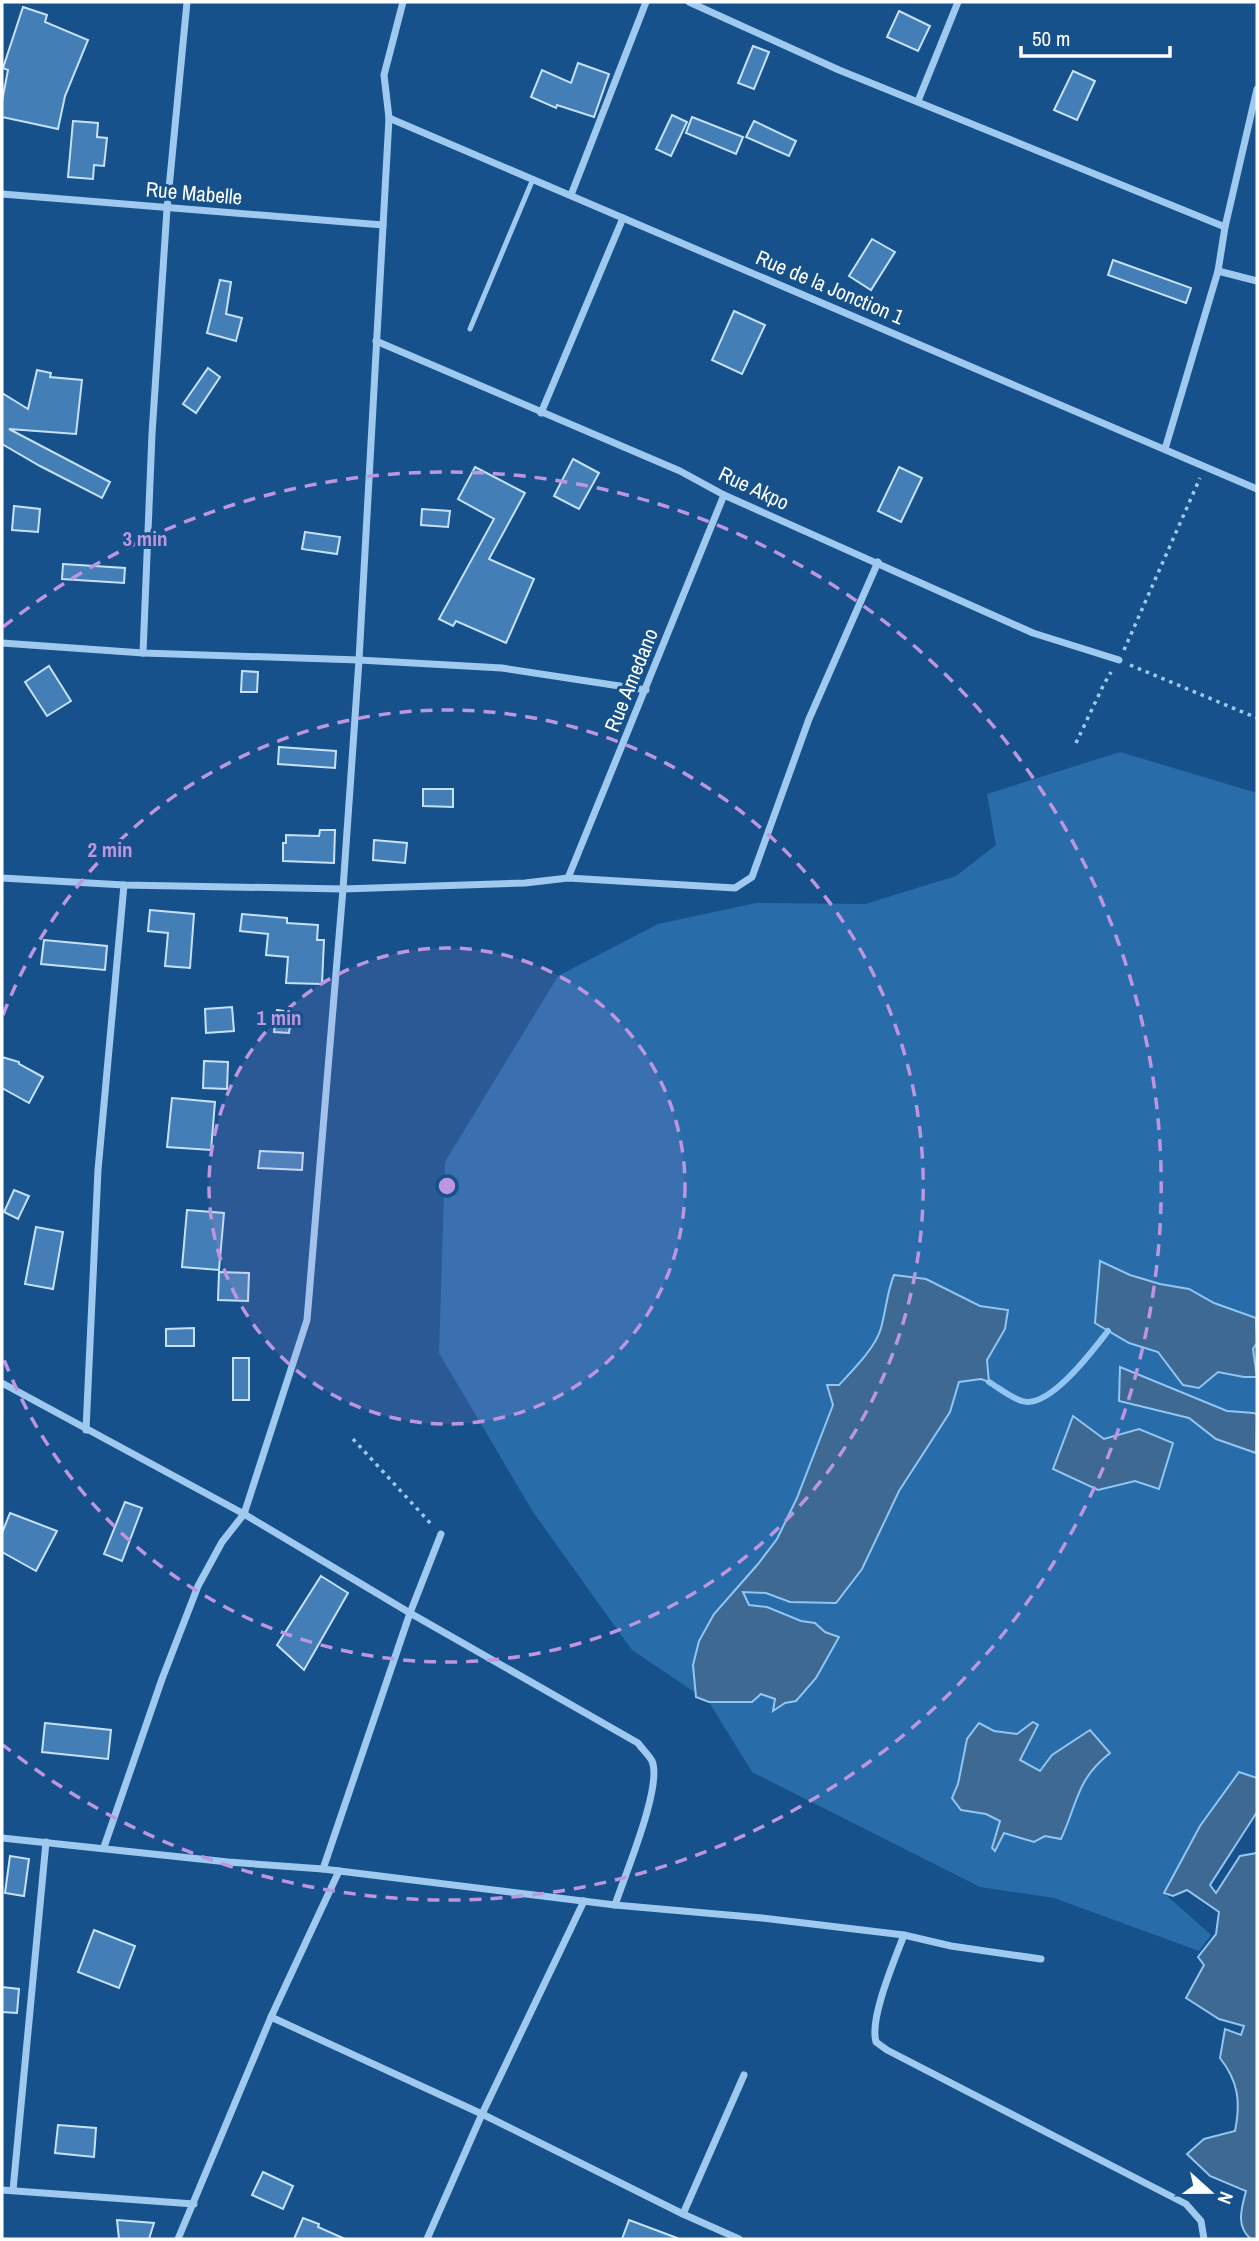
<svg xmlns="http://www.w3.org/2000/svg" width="1259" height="2241" viewBox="0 0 1259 2241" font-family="'Archivo Narrow',sans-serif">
  <rect width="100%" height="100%" fill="#16518b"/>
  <polygon fill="#286caa" points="1120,752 1257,793 1257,1778 1238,1772 1164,1893 1211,1935 1199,1951 1054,1898 980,1887 752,1772 709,1702 632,1650 533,1512 439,1353 445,1162 558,976 658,924 756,903 865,904 956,876 996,845 987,794"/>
  <g fill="#3d6993" stroke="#92c5f2" stroke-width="2">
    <polygon points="1100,1261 1130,1275 1160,1284 1189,1289 1214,1303 1256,1318 1257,1343 1253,1349 1257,1377 1244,1377 1218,1372 1199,1388 1183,1385 1158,1352 1129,1343 1095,1323"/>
    <path d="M894,1275L926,1279L980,1306L1008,1310L1005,1329L987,1360L989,1382L981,1379L959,1382L950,1412L899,1491L862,1569L836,1603L790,1602L766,1593L743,1592L749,1605L767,1607L801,1621L815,1623L825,1632L839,1637L816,1678L796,1701L785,1703L773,1711L775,1699L761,1694L752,1702H709L696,1697L693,1665L699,1641L714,1614L758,1564L777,1539L797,1498L833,1405L827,1385H839C853,1370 876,1347 881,1328C886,1310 887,1292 894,1275Z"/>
    <polygon points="1120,1367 1227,1411 1254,1413 1257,1415 1256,1453 1216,1439 1189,1418 1119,1401"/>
    <polygon points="1073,1416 1104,1439 1139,1429 1173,1443 1159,1489 1135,1481 1098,1490 1053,1469"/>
    <path d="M1033,1722L1038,1725L1020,1760L1040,1771L1052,1755L1090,1730L1110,1753C1076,1780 1078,1802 1061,1839L1045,1836L1034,1842L1004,1833L995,1851L992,1848L1000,1821L986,1814L961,1810L952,1798L958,1784L967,1739L979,1723L994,1731L1017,1734Z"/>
    <path d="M1239,1772L1257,1778V1812L1210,1885L1216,1893L1240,1856L1257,1853V2239H1251C1235,2226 1242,2207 1246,2191L1210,2176L1187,2154L1204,2139L1235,2131C1241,2101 1238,2081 1220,2058L1225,2029L1241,2035L1244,2026L1219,2019L1186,1998L1204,1965L1198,1957L1216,1934L1219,1912L1187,1890L1173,1896L1164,1893L1200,1826Z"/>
  </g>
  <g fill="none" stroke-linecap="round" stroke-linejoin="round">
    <path stroke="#92c5f2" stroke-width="6" d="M989,1382C999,1388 1011,1398 1022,1401C1049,1410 1094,1349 1108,1331"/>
  </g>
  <g fill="#437eb6" stroke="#c6e1fb" stroke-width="2">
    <polygon points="23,7 47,15 45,22 88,40 65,96 58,129 2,117 2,101 8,70 3,68"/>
    <polygon points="899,11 930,26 918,51 887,37"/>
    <polygon points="753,46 769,52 754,89 738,83"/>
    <polygon points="578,63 609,74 594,117 557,105 556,108 531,97 542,70 571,83"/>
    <polygon points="1073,71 1095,81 1077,120 1054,110"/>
    <polygon points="672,115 687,122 671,156 656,149"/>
    <polygon points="692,117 743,137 736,154 686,133"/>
    <polygon points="73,121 98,123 97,137 107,138 104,166 94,165 93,179 68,177"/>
    <polygon points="754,121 796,141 789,156 746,137"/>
    <polygon points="872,239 895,252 871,290 849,276"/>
    <polygon points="1113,260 1191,288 1186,303 1108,275"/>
    <polygon points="220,280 231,282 226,314 242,318 236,341 207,333"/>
    <polygon points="734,311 765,325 742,374 712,360"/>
    <polygon points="208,368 220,377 196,413 183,404"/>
    <polygon points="37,370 51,373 50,377 82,380 76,434 9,429 110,482 102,498 40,466 2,444 2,393 28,409"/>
    <polygon points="573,459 599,473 579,509 554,496"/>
    <polygon points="475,467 525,493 489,559 534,579 506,643 456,621 453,626 439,619 494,519 458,499"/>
    <polygon points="899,467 922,478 901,522 878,511"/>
    <polygon points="14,506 40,509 38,532 12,530"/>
    <polygon points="422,509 450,511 448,527 421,525"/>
    <polygon points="305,532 340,537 337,554 302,549"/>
    <polygon points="63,564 125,568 124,583 62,579"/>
    <polygon points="49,666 71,701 47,716 25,682"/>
    <polygon points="242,671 258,672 257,692 241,692"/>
    <polygon points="279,747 336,751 335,768 278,764"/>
    <polygon points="423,789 453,789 453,807 423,806"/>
    <polygon points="320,830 335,830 334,863 283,861 283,843 286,843 286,835 319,836"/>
    <polygon points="374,840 407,843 405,863 373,860"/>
    <polygon points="150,910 194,914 190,968 165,966 168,933 148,931"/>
    <polygon points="242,914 287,918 287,923 318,925 317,940 324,940 322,984 286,983 288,957 266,955 268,934 240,931"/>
    <polygon points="44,940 107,946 105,970 41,964"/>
    <polygon points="232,1007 234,1031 206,1033 205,1009"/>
    <polygon points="277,1010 292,1012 289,1033 274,1032"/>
    <polygon points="2,1057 19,1062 19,1064 43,1077 29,1103 2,1088"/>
    <polygon points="204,1061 228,1062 227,1089 203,1088"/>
    <polygon points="172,1098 215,1102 211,1150 167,1147"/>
    <polygon points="260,1151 303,1153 302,1170 258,1168"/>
    <polygon points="14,1190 29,1196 18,1219 4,1212"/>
    <polygon points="187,1210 224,1213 219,1270 182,1267"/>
    <polygon points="36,1227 63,1232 53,1289 25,1284"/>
    <polygon points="219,1272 249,1273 248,1301 218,1300"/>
    <polygon points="194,1328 194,1346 166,1346 166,1329"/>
    <rect x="233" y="1358" width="16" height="42"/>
    <polygon points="125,1502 142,1508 122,1561 104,1554"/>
    <polygon points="10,1513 57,1531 36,1571 2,1552 2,1533"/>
    <polygon points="321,1576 348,1593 304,1670 277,1645"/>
    <polygon points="45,1723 111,1730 108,1759 42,1752"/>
    <polygon points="10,1856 29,1859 24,1896 5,1893"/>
    <polygon points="94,1930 135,1946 119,1988 78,1972"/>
    <polygon points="2,1987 19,1989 17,2013 2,2012"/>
    <polygon points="58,2125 96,2128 94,2157 55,2153"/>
    <polygon points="263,2172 293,2186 283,2209 252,2195"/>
    <polygon points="303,2218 319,2224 318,2227 345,2239 294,2239"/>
    <polygon points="117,2220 154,2223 149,2239 119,2239"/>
    <polygon points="629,2220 677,2238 676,2239 622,2239"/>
  </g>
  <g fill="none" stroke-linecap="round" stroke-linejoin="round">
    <g stroke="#9fc9ef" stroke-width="3.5" stroke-dasharray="3.5 5" stroke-linecap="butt">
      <polyline points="1124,650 1200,478"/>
      <polyline points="1130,665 1257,718"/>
      <polyline points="1076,743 1103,686 1111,672"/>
      <polyline points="353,1439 432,1525"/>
    </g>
    <polyline stroke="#9fc9ef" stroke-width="5" points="470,329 533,179"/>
    <g stroke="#9fc9ef" stroke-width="7">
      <polyline points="689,2 839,70 1225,227"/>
      <polyline points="918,101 958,2"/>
      <polyline points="389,118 1257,489"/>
      <polyline points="2,194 383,225"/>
      <polyline points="571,195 646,2"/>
      <polyline points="1218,271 1257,281"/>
      <polyline points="376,341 680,471 724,495 1033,633 1119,660"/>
      <polyline points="541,413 623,218"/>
      <polyline points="1165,449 1218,271 1225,227 1257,89"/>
      <polyline points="2,643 143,653 359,660 502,668 646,690"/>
      <polyline points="143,653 152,434 167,209 187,2"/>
      <polyline points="2,878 124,885 343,889 525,883 568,878 735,888 752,877 809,719 878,562"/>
      <polyline points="568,878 724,495"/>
      <path d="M2,1383L244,1514L410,1613L638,1743C642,1749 649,1755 652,1761C663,1786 624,1877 615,1905"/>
      <polyline points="86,1430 98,1170 124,885"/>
      <polyline points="2,1838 228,1862 323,1869 615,1905 762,1918 904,1935 951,1946 1041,1959"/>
      <polyline points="104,1847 162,1679 198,1586 222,1542 244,1514 307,1320 343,889 359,660 389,118 384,75 403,2"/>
      <polyline points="323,1869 410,1613 441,1534"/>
      <path d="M904,1935C895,1959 869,2019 876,2042L887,2050L1186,2204L1201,2221L1204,2239"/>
      <polyline points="271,2017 482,2114 683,2214 739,2239"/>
      <polyline points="2,2190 194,2204"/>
      <polyline points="13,2190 46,1842"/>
      <polyline points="683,2214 744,2075"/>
      <polyline points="178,2239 271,2017 339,1871"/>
      <polyline points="427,2239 482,2114 584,1901"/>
    </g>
  </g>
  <circle cx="447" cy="1186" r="238" fill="#bd96df" fill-opacity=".12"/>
  <g fill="none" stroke="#bd96df" stroke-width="3.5" stroke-dasharray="12 9">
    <circle cx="447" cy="1186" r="238"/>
    <path d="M3 1015A476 476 0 1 1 3 1357"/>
    <path d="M3 627A714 714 0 1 1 3 1745"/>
  </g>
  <g text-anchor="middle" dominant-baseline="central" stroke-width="6" stroke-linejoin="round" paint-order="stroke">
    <g font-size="21" fill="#fff" stroke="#16518b">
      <text transform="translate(194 193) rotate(5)">Rue Mabelle</text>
      <text transform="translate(830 287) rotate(23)">Rue de la Jonction 1</text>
      <text transform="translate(754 488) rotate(25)">Rue Akpo</text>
      <text transform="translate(631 680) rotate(-68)">Rue Amedano</text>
    </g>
  </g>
  <circle cx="447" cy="1186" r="10" fill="#bd96df" stroke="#16518b" stroke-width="3.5"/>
  <g font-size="21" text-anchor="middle" font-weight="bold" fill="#bd96df" stroke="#16518b" stroke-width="6" stroke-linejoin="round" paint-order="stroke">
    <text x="145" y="546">3 min</text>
    <text x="110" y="857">2 min</text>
    <text x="279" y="1025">1 min</text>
  </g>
  <rect width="1259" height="2241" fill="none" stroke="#ffffff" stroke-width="7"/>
  <g transform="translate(1210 2192) rotate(111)" stroke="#16518b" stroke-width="5" paint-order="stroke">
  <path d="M0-5L12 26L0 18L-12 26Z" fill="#ffffff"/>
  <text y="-10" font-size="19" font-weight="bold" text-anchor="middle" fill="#ffffff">N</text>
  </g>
  <path d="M1021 46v10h149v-10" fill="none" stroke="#ffffff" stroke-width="3.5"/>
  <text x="1032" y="46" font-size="21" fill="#ffffff" stroke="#16518b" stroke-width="5" paint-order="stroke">50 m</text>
</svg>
